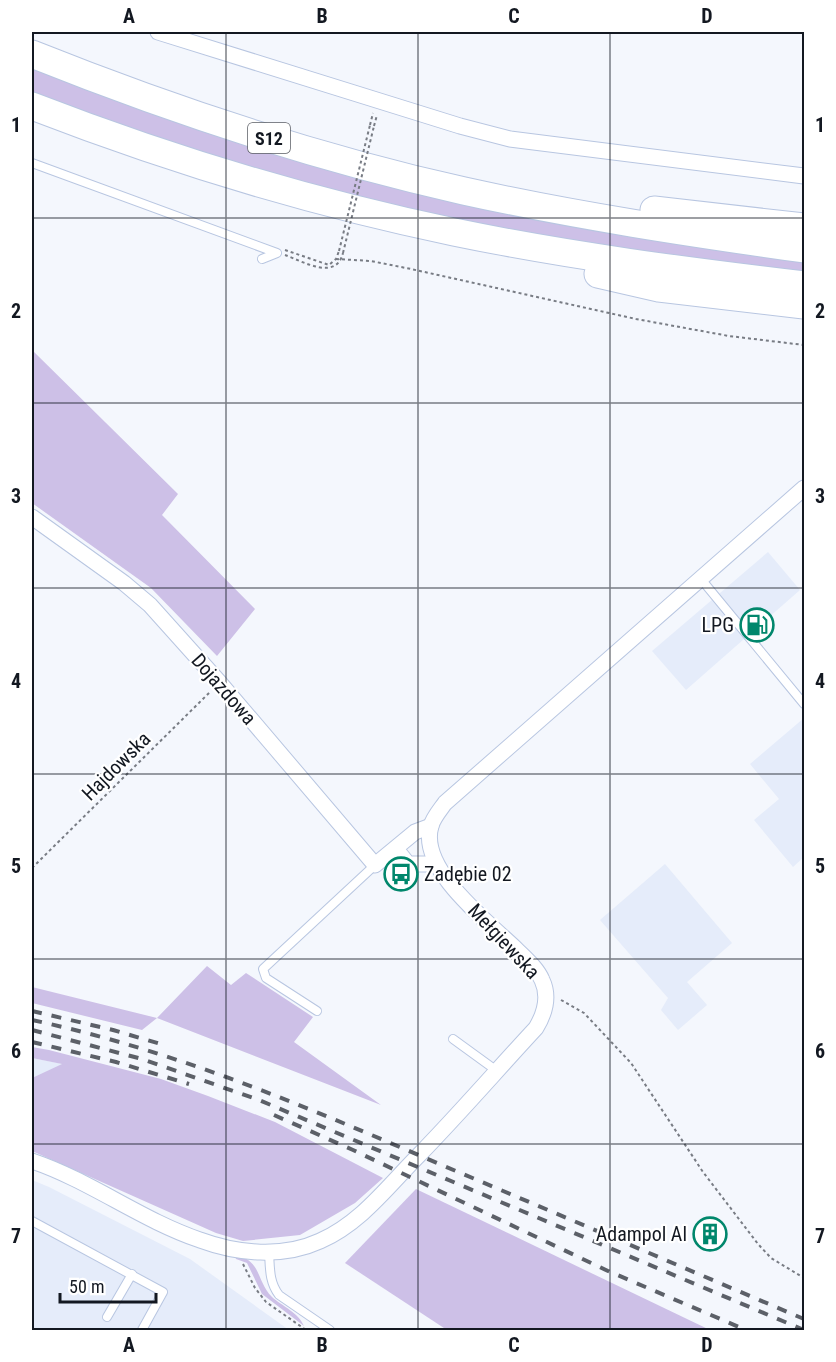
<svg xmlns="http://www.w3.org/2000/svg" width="836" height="1362" viewBox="0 0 836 1362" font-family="'Roboto Condensed',sans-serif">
  <rect width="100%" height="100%" fill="#f4f7fd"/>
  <g fill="#e5ecfa">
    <polygon points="768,552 800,590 686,690 652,651"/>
    <polygon points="804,718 804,857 793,867 754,820 779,799 750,764"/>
    <polygon points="665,864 732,943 687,982 707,1005 678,1030 661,1010 668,998 600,920"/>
    <polygon points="32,1058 63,1064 32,1078"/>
    <polygon points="32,1180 49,1187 190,1259 289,1330 32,1330"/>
  </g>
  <g fill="#cdc0e7">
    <polygon points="32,64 229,134 804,256 804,276 497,231 215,162 32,96"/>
    <polygon points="32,350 178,494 162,515 255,609 217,656 151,588 32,503"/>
    <polygon points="207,966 231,985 246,973 313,1017 294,1042 381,1105 157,1018 142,1030 32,1003 32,987 157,1018"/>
    <polygon points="32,1047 49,1050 161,1079 208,1096 275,1122 383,1178 355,1203 300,1235 243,1241 216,1233 32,1151 32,1078 62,1064 32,1058"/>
    <polygon points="416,1189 710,1330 447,1330 345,1263"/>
    <path d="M235,1255C262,1260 256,1281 272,1297C282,1306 299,1313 304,1326L262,1294L247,1263L236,1259Z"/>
  </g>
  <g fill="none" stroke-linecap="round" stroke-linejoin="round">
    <defs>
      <g id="lane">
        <polyline points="32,163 277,253 262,259"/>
        <polyline points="701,579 804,704"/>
        <polyline points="317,1011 266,978 263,969 375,865"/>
        <polyline points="453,1039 497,1071"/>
        <polyline points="32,1221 163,1292 142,1330"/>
        <path d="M269,1252C270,1268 269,1282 279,1295L330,1330"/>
        <polyline points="107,1317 132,1274"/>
      </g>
      <g id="street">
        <polyline points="158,32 460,126 510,139 804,176"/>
        <polyline points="32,517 124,583 150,605 220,683 375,865 415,832 431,826"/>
        <polyline points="396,849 408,864 435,864"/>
        <path d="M32,1161C91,1181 141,1220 200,1240C238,1254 283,1258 320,1241C361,1223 388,1186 419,1155C459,1114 497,1070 536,1028C545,1013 550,997 542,980C537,968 525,958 516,949C488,922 418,869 431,826C433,818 440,810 445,803L804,488"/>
      </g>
      <g id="highway">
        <path d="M32,54C172,110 317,158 464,191C577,216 690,233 804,249"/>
        <path d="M32,106C169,159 310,202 454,232C570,256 687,271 804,285"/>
        <polyline points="654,210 804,227"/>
        <polyline points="598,274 659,288 804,305"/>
      </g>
    </defs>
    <use href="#lane" stroke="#b8c6e1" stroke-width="10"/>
    <use href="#street" stroke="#b8c6e1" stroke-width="17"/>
    <use href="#highway" stroke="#b8c6e1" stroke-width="29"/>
    <g stroke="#787c84" stroke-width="2" stroke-dasharray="3 3" stroke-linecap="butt">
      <polyline points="370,125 373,113"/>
      <polyline points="374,126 377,115"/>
      <polyline points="285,250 329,265 336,259 339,251"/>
      <path d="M285,255C304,262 336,281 343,253"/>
      <polyline points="336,259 371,261 411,269 636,319 729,336 804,345"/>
      <polyline points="32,868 211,691"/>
      <polyline points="561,1000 584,1013 631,1063 703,1172 758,1244 771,1258 804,1278"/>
      <polyline points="243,1264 255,1288 266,1302 306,1330"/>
    </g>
    <use href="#lane" stroke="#fff" stroke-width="8"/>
    <use href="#street" stroke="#fff" stroke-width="15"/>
    <use href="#highway" stroke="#fff" stroke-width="27"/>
    <g stroke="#5c6068" stroke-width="4" stroke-dasharray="10 10" stroke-linecap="butt">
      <polyline points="32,1011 113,1030 164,1045"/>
      <path d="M32,1020C176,1051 302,1105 437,1163C560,1215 682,1267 804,1319"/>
      <polyline points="32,1030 142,1059 259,1100 804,1330"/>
      <polyline points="32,1042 116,1062 189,1084"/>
      <polyline points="274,1115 353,1150 608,1271 746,1330"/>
    </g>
    <g stroke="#787c84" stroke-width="2" stroke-dasharray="3 3" stroke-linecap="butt">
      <polyline points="339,251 370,125"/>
      <polyline points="343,253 374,126"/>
    </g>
  </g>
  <path fill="none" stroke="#131821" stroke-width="1.5" stroke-opacity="0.55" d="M226,32V1330M418,32V1330M610,32V1330M32,218H804M32,403H804M32,588H804M32,774H804M32,959H804M32,1144H804"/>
  <defs>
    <symbol id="fuel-ring" viewBox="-11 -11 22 22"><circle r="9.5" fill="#fff" stroke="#01876c" stroke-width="1.5"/><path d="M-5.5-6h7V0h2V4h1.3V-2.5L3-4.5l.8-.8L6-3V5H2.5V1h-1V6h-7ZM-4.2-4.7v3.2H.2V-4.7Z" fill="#01876c"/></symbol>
    <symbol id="bus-ring" viewBox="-11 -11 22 22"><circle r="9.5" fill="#fff" stroke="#01876c" stroke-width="1.5"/><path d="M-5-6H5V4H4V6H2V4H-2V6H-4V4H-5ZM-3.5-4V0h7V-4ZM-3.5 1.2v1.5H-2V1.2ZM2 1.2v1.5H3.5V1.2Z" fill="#01876c"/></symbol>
    <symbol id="building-ring" viewBox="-11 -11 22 22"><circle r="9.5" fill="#fff" stroke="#01876c" stroke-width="1.5"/><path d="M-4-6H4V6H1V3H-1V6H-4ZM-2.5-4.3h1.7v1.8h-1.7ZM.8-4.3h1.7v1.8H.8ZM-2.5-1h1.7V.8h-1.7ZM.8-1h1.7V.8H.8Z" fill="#01876c"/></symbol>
  </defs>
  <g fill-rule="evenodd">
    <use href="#fuel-ring" x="738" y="606" width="38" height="38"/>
    <use href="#bus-ring" x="382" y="855" width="38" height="38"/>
    <use href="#building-ring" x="691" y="1215" width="38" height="38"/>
  </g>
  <g text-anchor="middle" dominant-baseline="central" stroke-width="4.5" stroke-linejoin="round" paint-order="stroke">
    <rect fill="#fff" stroke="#5a5d64" stroke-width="1.5" x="248" y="123" width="42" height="30" rx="4.5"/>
    <g font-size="18" font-weight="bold" fill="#131821">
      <text x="269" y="138">S12</text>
    </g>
    <g font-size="20" fill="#131821" stroke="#fff" text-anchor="end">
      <text x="734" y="625">LPG</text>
      <text x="424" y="874" text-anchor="start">Zadębie 02</text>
      <text x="687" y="1234">Adampol Al</text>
    </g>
    <g font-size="20" fill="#131821" stroke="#fff">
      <text transform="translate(224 689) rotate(49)">Dojazdowa</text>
      <text transform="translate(116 766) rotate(-45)">Hajdowska</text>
      <text transform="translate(504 941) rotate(47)">Mełgiewska</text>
    </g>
  </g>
  <rect width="836" height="1362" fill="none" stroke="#ffffff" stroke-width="66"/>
  <path d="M60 1293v9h96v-9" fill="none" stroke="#131821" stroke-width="3"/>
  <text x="69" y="1293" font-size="18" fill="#131821" stroke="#ffffff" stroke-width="4.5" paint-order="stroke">50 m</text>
  <rect x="33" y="33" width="770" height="1296" fill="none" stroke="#131821" stroke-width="2"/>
  <g font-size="20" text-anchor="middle" font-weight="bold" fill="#131821">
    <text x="129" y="23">A</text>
    <text x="322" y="23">B</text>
    <text x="514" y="23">C</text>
    <text x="707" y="23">D</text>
    <text x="16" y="132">1</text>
    <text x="820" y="132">1</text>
    <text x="16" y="318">2</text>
    <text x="820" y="318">2</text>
    <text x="16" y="503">3</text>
    <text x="820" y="503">3</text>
    <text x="16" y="688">4</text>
    <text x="820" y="688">4</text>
    <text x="16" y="873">5</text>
    <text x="820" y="873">5</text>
    <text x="16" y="1058">6</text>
    <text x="820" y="1058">6</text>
    <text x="16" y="1243">7</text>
    <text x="820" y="1243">7</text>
    <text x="129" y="1352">A</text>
    <text x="322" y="1352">B</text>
    <text x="514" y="1352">C</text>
    <text x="707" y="1352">D</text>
  </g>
</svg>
